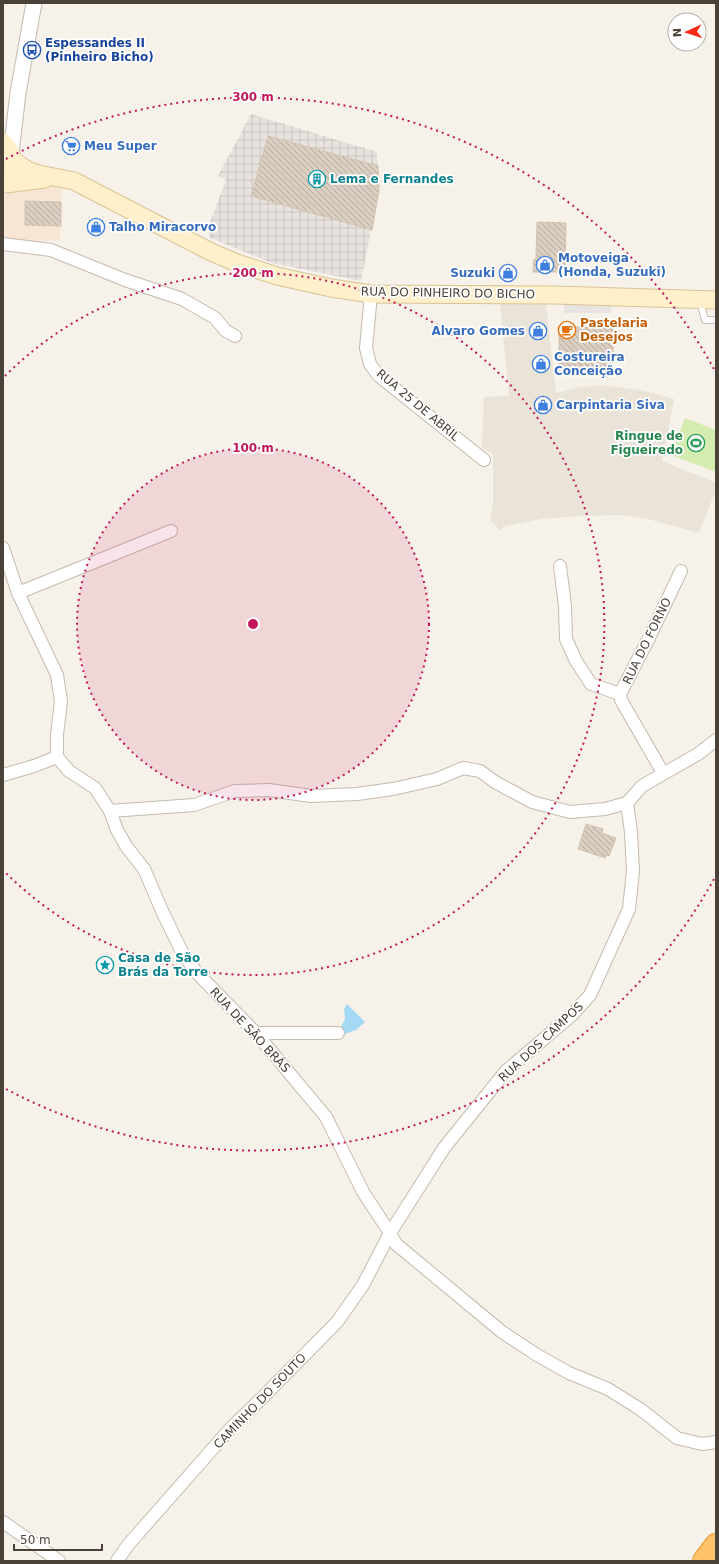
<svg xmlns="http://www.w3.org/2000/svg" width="719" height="1564" viewBox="0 0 719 1564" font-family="'DejaVu Sans',sans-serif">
  <defs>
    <pattern id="industrial-grid" width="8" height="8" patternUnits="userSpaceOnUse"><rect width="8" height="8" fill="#e8e3de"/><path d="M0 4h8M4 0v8" fill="none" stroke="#c8c4bf"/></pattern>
    <pattern id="building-back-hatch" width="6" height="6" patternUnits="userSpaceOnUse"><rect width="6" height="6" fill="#dbcfc1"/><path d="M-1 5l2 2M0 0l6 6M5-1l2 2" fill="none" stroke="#b4aa9e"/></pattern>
  </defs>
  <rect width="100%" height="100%" fill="#f6f1e9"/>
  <polygon fill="#eae3d7" points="546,303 556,393 580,387 602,385 645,391 674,399 662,461 716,483 716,490 699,533 648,519 620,515 580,516 542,519 505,526 500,530 490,520 493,504 493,454 482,448 484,397 509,396 500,304"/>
  <polygon fill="#f8e6d4" points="39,186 62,186 60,240 6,242 3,237 4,198 9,191"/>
  <polygon fill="url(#industrial-grid)" points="251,114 377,152 379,190 361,281 272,263 210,238 208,228 226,180 218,176"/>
  <polygon fill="#d5ecb0" points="685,418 716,430 716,472 671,455"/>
  <polygon fill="#e7e4e1" points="564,302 611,303 611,313 564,313"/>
  <polygon fill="#a3d9f5" points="347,1004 365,1022 356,1030 345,1034 341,1027 345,1019 344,1009"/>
  <g fill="url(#building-back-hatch)" stroke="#d3c4b0">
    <polygon points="268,136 378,166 379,190 372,230 251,196"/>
    <polygon points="25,201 61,202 61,226 25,225"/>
    <polygon points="537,222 566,223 565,272 533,272 534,259 536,259"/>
    <polygon points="559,327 613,327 613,368 559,367"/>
    <polygon points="586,824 603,829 602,833 616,838 609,856 606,855 605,858 578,849"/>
  </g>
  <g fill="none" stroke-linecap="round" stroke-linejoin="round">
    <defs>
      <polyline id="service" points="700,301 705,320 716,320"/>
      <g id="minor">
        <polyline points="3,244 51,250 125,280 182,299 215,318 226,331 235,336"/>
        <polyline points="371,294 366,348 370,364 378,375 484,460"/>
        <polyline points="3,548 18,593 57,675 61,701 57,735 57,757 69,771 95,788 110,811 117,830 126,846 144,869 163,913 183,954 197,973 256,1033 326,1117 363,1192 390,1233 396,1244 502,1332 537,1355 569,1373 608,1389 640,1409 677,1438 702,1444 716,1442"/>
        <polyline points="560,566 565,606 566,639 576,661 591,684 620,694"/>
        <polyline points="18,593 171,531"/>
        <polyline points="663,773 621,700 620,694 648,640 681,571"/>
        <polyline points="3,775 34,766 57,757"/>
        <polyline points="110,811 194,805 235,791 269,790 311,796 357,794 393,789 437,779 463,768 480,771 495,782 532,802 570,812 605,809 627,803 642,786 698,754 716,740"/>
        <polyline points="256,1033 338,1033"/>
        <polyline points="3,1522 59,1561"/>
        <polyline points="117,1561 128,1545 230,1429 264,1396 337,1322 363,1285 390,1233 444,1148 506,1071 572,1015 590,995 629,909 633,871 631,832 627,803"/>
      </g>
      <polyline id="tertiary" points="11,153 18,93 34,3"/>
      <g id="secondary">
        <path d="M3,142C11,150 15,160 12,171"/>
        <polyline points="13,160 27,170 39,174 74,181 211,252 237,263 277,276 331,288 371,294 555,295 716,300"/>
        <polyline points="6,184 45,179"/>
      </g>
      <polyline id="motorway" points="704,1561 716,1545"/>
    </defs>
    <use href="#service" stroke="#c5bbae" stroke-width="8"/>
    <use href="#minor" stroke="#c5bbae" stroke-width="14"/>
    <use href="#tertiary" stroke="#c5bbae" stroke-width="17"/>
    <use href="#secondary" stroke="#d8c396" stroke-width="19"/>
    <use href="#motorway" stroke="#e89931" stroke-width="24"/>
    <use href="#service" stroke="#fff" stroke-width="6"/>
    <use href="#minor" stroke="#fff" stroke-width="12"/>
    <use href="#tertiary" stroke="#fff" stroke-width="15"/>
    <use href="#secondary" stroke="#ffefca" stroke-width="17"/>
    <use href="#motorway" stroke="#ffc46b" stroke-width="22"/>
  </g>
  <circle cx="253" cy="624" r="176" fill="#c2185b" fill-opacity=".12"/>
  <g fill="none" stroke="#c2185b" stroke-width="2" stroke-dasharray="2 4">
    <circle cx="253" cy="624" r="176"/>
    <path d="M5 376A351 351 0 1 1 5 872"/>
    <path d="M714 879A527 527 0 0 1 6 1089M6 159A527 527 0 0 1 714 369"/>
  </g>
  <defs>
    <symbol id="bus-ring" viewBox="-11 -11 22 22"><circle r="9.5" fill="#fff" stroke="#1a4fb4" stroke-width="1.5"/><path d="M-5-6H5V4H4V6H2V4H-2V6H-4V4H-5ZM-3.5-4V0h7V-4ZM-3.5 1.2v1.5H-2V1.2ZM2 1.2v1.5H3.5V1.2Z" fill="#1a4fb4"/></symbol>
    <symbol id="supermarket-ring" viewBox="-11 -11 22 22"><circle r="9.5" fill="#fff" stroke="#3f7fe0" stroke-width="1.5"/><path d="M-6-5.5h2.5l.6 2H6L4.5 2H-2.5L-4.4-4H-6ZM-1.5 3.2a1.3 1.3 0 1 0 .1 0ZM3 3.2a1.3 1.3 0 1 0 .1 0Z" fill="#3f7fe0"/></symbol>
    <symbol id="building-ring" viewBox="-11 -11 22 22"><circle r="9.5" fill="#fff" stroke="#0f9aa8" stroke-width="1.5"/><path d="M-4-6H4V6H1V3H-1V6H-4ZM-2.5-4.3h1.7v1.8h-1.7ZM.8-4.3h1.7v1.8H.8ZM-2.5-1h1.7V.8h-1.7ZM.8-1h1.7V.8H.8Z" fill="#0f9aa8"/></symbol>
    <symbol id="shop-ring" viewBox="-11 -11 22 22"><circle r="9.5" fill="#fff" stroke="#3f7fe0" stroke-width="1.5"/><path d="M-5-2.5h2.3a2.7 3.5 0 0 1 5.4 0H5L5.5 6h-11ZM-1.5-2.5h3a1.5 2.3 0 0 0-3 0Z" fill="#3f7fe0"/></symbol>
    <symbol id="cafe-ring" viewBox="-11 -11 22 22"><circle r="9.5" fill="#fff" stroke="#e8710a" stroke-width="1.5"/><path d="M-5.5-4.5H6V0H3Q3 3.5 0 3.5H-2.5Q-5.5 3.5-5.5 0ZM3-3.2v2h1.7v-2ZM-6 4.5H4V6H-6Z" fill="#e8710a"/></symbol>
    <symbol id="stadium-ring" viewBox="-11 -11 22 22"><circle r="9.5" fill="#fff" stroke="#2e9e5b" stroke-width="1.5"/><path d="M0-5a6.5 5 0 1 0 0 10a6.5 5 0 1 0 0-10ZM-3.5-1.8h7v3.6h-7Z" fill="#2e9e5b"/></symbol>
    <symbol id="sight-ring" viewBox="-11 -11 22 22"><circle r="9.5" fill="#fff" stroke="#0f9aa8" stroke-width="1.5"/><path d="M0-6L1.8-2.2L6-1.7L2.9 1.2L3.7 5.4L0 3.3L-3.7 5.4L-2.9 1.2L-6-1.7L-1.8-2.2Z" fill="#0f9aa8"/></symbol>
  </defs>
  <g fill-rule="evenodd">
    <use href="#bus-ring" x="22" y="40" width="20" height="20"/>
    <use href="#supermarket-ring" x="61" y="136" width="20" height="20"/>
    <use href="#building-ring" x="307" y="169" width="20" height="20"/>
    <use href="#shop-ring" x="86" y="217" width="20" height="20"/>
    <use href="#shop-ring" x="535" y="255" width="20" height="20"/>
    <use href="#shop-ring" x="498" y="263" width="20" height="20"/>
    <use href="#cafe-ring" x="557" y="320" width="20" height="20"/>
    <use href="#shop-ring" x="528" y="321" width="20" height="20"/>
    <use href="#shop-ring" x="531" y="354" width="20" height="20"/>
    <use href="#shop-ring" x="533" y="395" width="20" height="20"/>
    <use href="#stadium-ring" x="686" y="433" width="20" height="20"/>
    <use href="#sight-ring" x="95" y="955" width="20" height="20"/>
  </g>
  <g text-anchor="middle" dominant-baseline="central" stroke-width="3.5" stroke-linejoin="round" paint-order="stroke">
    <g font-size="12" font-weight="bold" fill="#164399" stroke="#fff" text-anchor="start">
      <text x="45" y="43">Espessandes II<tspan x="45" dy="14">(Pinheiro Bicho)</tspan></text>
    </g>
    <g font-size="12" font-weight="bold" fill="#366cbe" stroke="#fff" text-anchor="start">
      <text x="84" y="146">Meu Super</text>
      <text x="109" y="227">Talho Miracorvo</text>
      <text x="558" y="258">Motoveiga<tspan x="558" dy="14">(Honda, Suzuki)</tspan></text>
      <text x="495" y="273" text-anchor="end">Suzuki</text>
      <text x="525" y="331" text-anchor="end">Alvaro Gomes</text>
      <text x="554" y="357">Costureira<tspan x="554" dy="14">Conceição</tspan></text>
      <text x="556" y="405">Carpintaria Siva</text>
    </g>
    <g font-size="12" font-weight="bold" fill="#0d838f" stroke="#fff" text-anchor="start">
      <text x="330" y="179">Lema e Fernandes</text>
      <text x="118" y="958">Casa de São<tspan x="118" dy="14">Brás da Torre</tspan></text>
    </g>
    <g font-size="12" fill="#4a4137" stroke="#fff">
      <text transform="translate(448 293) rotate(1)">RUA DO PINHEIRO DO BICHO</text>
      <text transform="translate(418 405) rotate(40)">RUA 25 DE ABRIL</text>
      <text transform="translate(647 641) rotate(-64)">RUA DO FORNO</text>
      <text transform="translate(250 1030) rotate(47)">RUA DE SÃO BRÁS</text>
      <text transform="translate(541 1042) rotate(-43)">RUA DOS CAMPOS</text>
      <text transform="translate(260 1401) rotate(-46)">CAMINHO DO SOUTO</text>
    </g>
    <g font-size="12" font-weight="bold" fill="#c56008" stroke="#fff" text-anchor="start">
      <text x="580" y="323">Pastelaria<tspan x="580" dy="14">Desejos</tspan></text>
    </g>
    <g font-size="12" font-weight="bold" fill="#27864d" stroke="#fff" text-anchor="end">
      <text x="683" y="436">Ringue de<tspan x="683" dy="14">Figueiredo</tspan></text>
    </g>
  </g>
  <circle cx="253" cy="624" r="6" fill="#c2185b" stroke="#fff" stroke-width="2"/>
  <g font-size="12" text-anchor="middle" font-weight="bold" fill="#c2185b" stroke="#fff" stroke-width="3.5" stroke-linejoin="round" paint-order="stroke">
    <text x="253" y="101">300 m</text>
    <text x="253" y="277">200 m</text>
    <text x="253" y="452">100 m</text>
  </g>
  <rect width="719" height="1564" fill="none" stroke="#4a4137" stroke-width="8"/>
  <g transform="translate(687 32) rotate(267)"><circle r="19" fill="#ffffff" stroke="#b7b3af"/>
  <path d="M0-3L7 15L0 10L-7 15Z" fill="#ff2b17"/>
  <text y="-6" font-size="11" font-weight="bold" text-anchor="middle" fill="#4a4137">N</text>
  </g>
  <path d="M14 1544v6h88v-6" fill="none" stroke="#4a4137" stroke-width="2"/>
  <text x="20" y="1544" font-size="12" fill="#4a4137" stroke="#ffffff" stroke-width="3" paint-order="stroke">50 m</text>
</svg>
